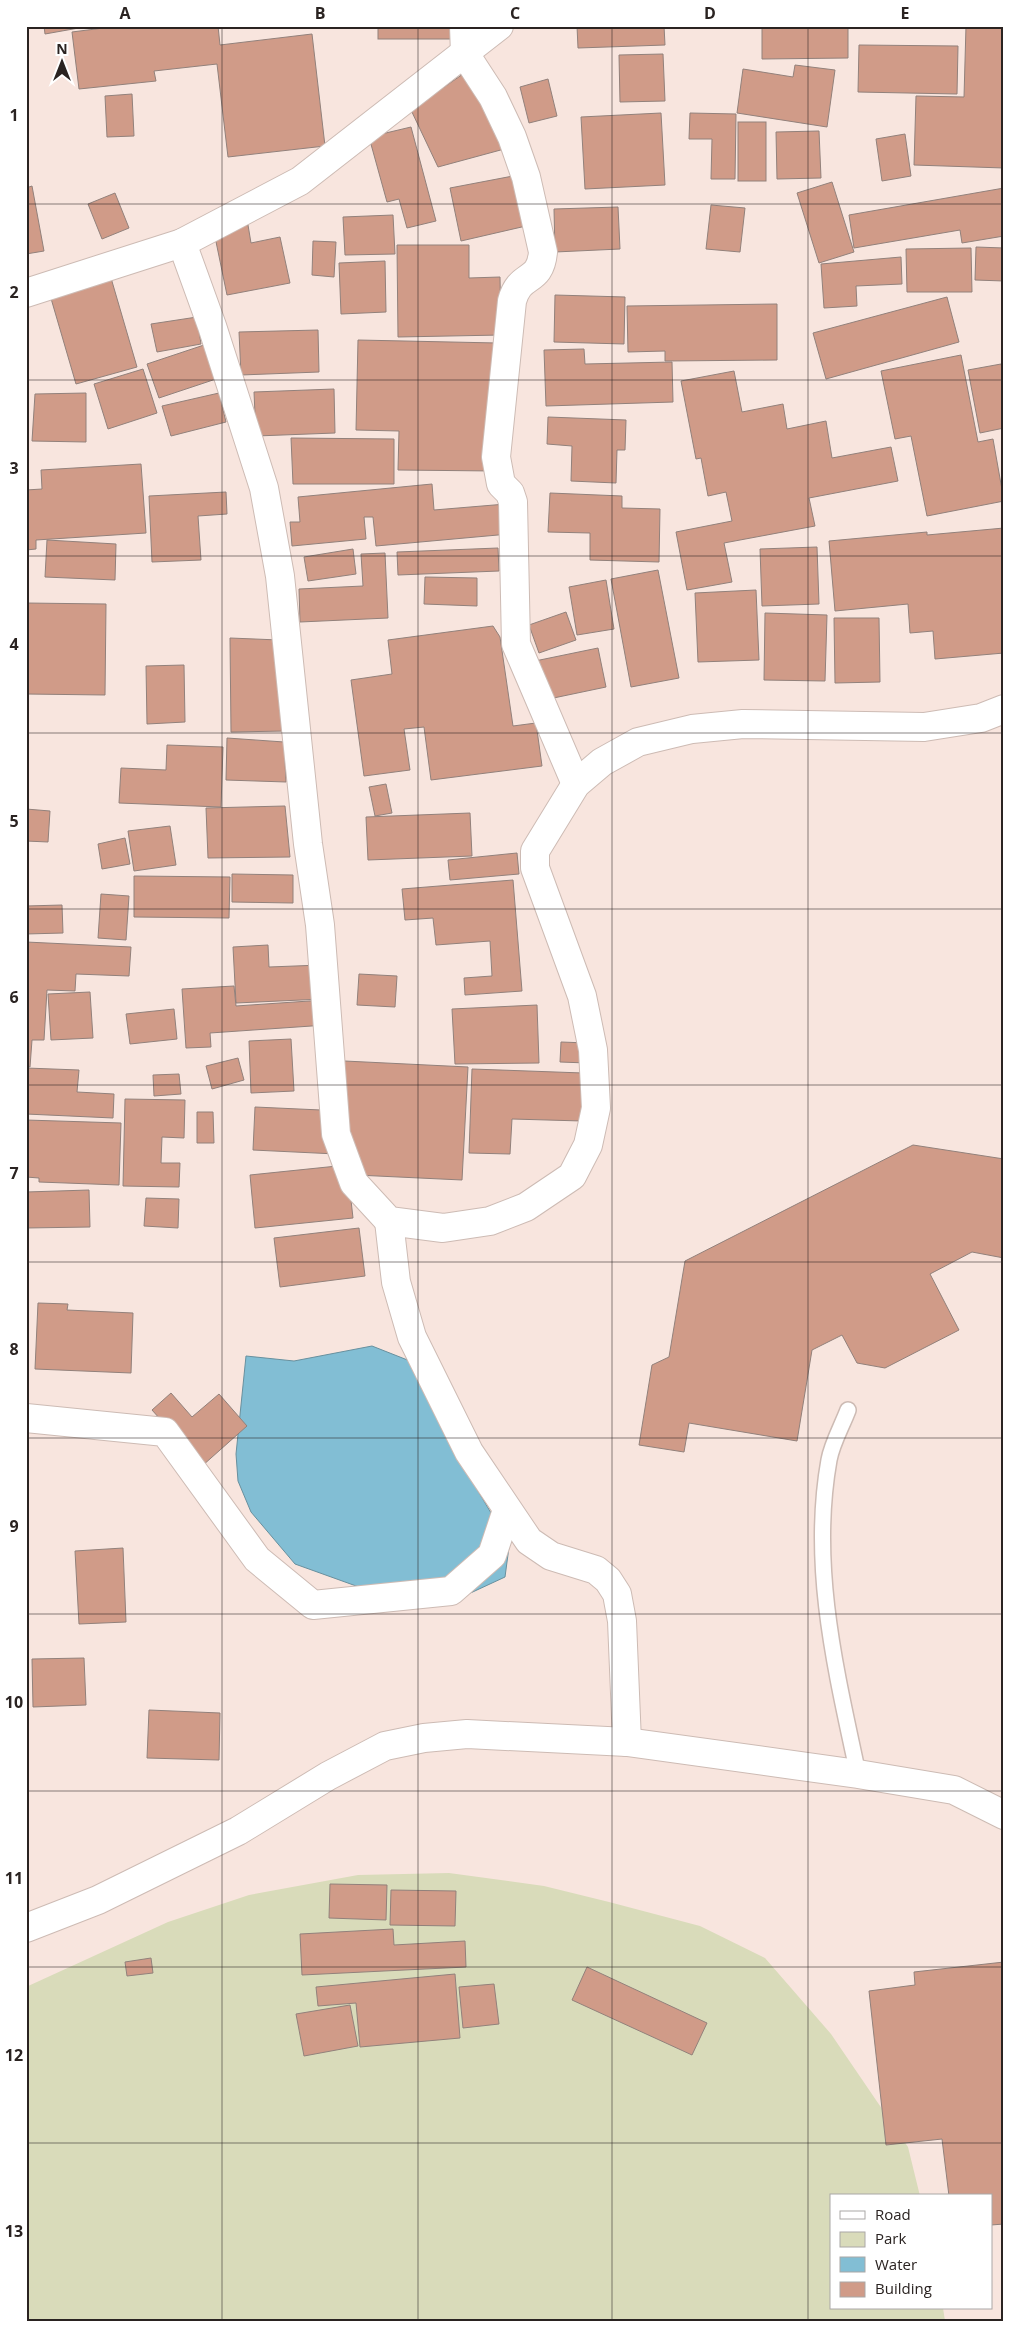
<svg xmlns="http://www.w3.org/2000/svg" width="1030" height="2347" viewBox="0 0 1030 2347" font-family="'Open Sans',sans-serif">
  <rect width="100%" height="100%" fill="#f8e5de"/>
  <polygon fill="#d9dbba" points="449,1873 544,1886 609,1902 700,1926 765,1958 831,2034 908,2147 920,2196 831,2196 831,2308 943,2308 945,2321 26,2321 26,1987 168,1922 249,1895 358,1875"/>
  <polygon fill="#82bed4" stroke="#68909e" points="372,1346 410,1361 449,1427 475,1486 500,1528 509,1547 505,1577 464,1596 384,1596 295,1564 251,1512 238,1481 236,1454 246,1356 294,1361"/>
  <g fill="#d09b88" stroke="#92817b">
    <polygon points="44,26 90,26 45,34"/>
    <polygon points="119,26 218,26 220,45 312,34 325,146 228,157 217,64 154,71 156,81 79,89 72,32"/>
    <rect x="378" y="26" width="77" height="13"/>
    <polygon points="577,26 664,26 665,45 578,48"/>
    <polygon points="762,26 848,26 848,58 762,59"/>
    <polygon points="966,26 1004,26 1004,168 914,165 916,96 964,97"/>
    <polygon points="859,45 958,46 957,94 858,92"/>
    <polygon points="663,54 665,101 620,102 619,55"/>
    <polygon points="795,65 835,70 827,127 737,113 743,69 793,77"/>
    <polygon points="463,74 508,148 438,167 411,110"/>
    <polygon points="548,79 557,116 529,123 520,87"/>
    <polygon points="132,94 134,136 107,137 105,96"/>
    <polygon points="661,113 665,185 585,189 581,117"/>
    <polygon points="690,113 736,114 735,179 711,179 712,139 689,139"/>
    <rect x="738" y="122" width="28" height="59"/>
    <polygon points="411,127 436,221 407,228 399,199 387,202 369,137"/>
    <polygon points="819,131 821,178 777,179 776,132"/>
    <polygon points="905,134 911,176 882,181 876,139"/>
    <polygon points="513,176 526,226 461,241 450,188"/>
    <polygon points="832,182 854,252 819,263 797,193"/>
    <polygon points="32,186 44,251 26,254 26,188"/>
    <polygon points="1004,188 1004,236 962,243 960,230 854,248 849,215"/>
    <polygon points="115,193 129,228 102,239 88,204"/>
    <polygon points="711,205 745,208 740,252 706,249"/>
    <polygon points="618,207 620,249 555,252 554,209"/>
    <polygon points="393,215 395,254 345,255 343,217"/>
    <polygon points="248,225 251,243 280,237 290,283 227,295 214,232"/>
    <polygon points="313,241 336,242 334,277 312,275"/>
    <polygon points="397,245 469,245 469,278 500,277 501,335 398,337"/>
    <polygon points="976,247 1004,248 1004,281 975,280"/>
    <polygon points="971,248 972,292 907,292 906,249"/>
    <polygon points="901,257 902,284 856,286 857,306 824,308 821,264"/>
    <polygon points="385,261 386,312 341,314 339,263"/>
    <polygon points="111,278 137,367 76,384 50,295"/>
    <polygon points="555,295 625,297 624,344 554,342"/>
    <polygon points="947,297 959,342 826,379 813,333"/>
    <polygon points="777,304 777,360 665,361 665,351 628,352 627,306"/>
    <polygon points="197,317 201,344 157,352 151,324"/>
    <polygon points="318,330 319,372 241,375 239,332"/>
    <polygon points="358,340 497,343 494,471 398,470 399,431 356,430"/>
    <polygon points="207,344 219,378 159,398 147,364"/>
    <polygon points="584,349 585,364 672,362 673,402 546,406 544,350"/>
    <polygon points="961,355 978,442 993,439 1004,501 927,516 911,436 895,439 881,371"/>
    <polygon points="1001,364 1004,376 1004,428 980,433 968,370"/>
    <polygon points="143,369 157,413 108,429 94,384"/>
    <polygon points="734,371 742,412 783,404 787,429 826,421 832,458 891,447 898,481 809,498 815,526 724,543 732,582 687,590 676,532 732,521 726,492 708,496 701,458 696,459 681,381"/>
    <polygon points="334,389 335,433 256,436 254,392"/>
    <polygon points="86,393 86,442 32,441 35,394"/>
    <polygon points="219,393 226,422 171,436 162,406"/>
    <polygon points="548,417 626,420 625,450 617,450 616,483 571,481 572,446 547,444"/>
    <polygon points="291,438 394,439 394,484 293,484"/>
    <polygon points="141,464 146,533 36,540 36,549 26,550 26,490 42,489 41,470"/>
    <polygon points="432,484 434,510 506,504 509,534 376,546 373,517 364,517 366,539 292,546 290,522 300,522 298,497"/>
    <polygon points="226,492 227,514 198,516 201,560 152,562 149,496"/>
    <polygon points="550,493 622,496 622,508 660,509 659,562 590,560 590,533 548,532"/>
    <polygon points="1004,528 1004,653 935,659 933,631 910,633 908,604 835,611 829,541 927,532 927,535"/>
    <polygon points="47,540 116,544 115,580 45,577"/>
    <polygon points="817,547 819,604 762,606 760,549"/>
    <polygon points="498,548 499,571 398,575 397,552"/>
    <polygon points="353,549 356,574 308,581 304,557"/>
    <polygon points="385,553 388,618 300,622 299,589 363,586 361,554"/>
    <polygon points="658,570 679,678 631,687 611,579"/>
    <polygon points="425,577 477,578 477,606 424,604"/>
    <polygon points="606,580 614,629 577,635 569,587"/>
    <polygon points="756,590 759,660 698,662 695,593"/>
    <polygon points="26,603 106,604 105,695 26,694"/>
    <polygon points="566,612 576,640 539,653 529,625"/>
    <polygon points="765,613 827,615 825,681 764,680"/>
    <polygon points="834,618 879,618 880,682 835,683"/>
    <polygon points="493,626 500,637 513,726 536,723 542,766 431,780 424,727 404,729 410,770 364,776 351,680 392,674 388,640"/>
    <polygon points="230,638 279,640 287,731 231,732"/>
    <polygon points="598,648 606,687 544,700 535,661"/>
    <polygon points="184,665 185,722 147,724 146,666"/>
    <polygon points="227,738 284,742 286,782 226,780"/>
    <polygon points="167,745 223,747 221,807 119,803 121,768 166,770"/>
    <polygon points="386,784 392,813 375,816 369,787"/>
    <polygon points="285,806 290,857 208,858 206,808"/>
    <polygon points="26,809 50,811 48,842 26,841"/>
    <polygon points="470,813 472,856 368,860 366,817"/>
    <polygon points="170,826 176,865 134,871 128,831"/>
    <polygon points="125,838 130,864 102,869 98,844"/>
    <polygon points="517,853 519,874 450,880 448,860"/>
    <polygon points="232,874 293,875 293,903 232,902"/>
    <polygon points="134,876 230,877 229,918 134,917"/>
    <polygon points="513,880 522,991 465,995 464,978 492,976 490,941 436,945 433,918 405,920 402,889"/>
    <polygon points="101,894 129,896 126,940 98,938"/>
    <polygon points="62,905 63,933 26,934 26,906"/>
    <polygon points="26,942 131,947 129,976 76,974 75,991 47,990 44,1040 32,1040 30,1067 26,1066"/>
    <polygon points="268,945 269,967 321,965 323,999 236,1003 233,947"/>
    <polygon points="359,974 397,976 395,1007 357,1005"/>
    <polygon points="234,986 236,1006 324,1000 326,1025 210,1033 211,1047 186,1048 182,989"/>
    <polygon points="90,992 93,1038 51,1040 48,994"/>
    <polygon points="537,1005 539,1063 455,1064 452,1009"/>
    <polygon points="174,1009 177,1039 130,1044 126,1014"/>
    <polygon points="291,1039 294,1091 251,1093 249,1041"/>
    <polygon points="561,1042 587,1043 587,1063 560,1062"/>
    <polygon points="238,1058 244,1080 212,1089 206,1066"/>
    <polygon points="324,1060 468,1067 462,1180 356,1175 357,1155 253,1150 255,1107 321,1110"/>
    <polygon points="26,1068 79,1070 77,1092 114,1094 113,1118 26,1114"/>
    <polygon points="472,1069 583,1073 582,1121 512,1119 510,1154 469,1153"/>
    <polygon points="179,1074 181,1094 154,1096 153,1075"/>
    <polygon points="125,1099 185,1100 184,1138 162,1137 161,1163 180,1163 179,1187 123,1186"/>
    <polygon points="197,1112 213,1112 214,1143 197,1143"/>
    <polygon points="26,1120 121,1123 119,1185 39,1182 39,1178 26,1177"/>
    <polygon points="913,1145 1004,1159 1004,1258 972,1252 930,1274 959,1330 885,1368 857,1363 842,1335 812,1350 797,1441 689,1423 684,1452 639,1445 652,1365 669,1357 685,1261"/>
    <polygon points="347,1165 353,1218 255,1228 250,1175"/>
    <polygon points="89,1190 90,1227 26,1228 26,1192"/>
    <polygon points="146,1198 179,1199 178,1228 144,1226"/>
    <polygon points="359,1228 365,1276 280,1287 274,1238"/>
    <polygon points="38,1303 68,1304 67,1310 133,1313 131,1373 35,1369"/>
    <polygon points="171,1393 192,1417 219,1394 247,1426 202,1466 152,1410"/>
    <polygon points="123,1548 126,1622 79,1624 75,1551"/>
    <polygon points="84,1658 86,1705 33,1707 32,1659"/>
    <polygon points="149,1710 220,1713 219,1760 147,1758"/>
    <polygon points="330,1884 387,1885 386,1920 329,1918"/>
    <polygon points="391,1890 456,1891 455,1926 390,1925"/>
    <polygon points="393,1929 394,1945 465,1941 466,1967 302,1975 300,1934"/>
    <polygon points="151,1958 153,1973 127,1976 125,1962"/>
    <polygon points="1004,1962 1004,2224 991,2225 991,2196 949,2196 942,2139 886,2145 869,1991 915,1985 914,1972"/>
    <polygon points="587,1967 707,2023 692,2055 572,2000"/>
    <polygon points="455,1974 460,2038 360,2047 356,2003 318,2006 316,1987"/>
    <polygon points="494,1984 499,2024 463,2028 459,1987"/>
    <polygon points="350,2005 358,2046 304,2056 296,2014"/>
  </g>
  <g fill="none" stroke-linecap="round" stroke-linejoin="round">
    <defs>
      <path id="lane" d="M848,1410C842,1426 832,1443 829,1460C810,1566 836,1671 858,1774"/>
      <g id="street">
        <path d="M464,26L465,54L493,97L512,137L526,177L543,252C540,285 520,271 512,301L496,457L501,484L510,493L513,502L516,644L576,784"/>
        <polyline points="182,243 212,326 264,488 280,576 308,844 320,925 336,1134 354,1183 389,1221 443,1228 490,1221 526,1207 572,1176 588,1145 596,1108 593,1050 582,996 535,868 535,851 576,784 602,762 638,742 692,729 743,724 924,727 981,718 1004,709"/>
        <polyline points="26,293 182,243 300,181 499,26"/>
        <polyline points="389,1221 396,1282 412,1337 469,1452 529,1541 551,1556 596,1570 608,1580 617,1594 622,1621 627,1742"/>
        <polyline points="26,1418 165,1432 257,1559 313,1605 451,1591 492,1555 507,1510"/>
        <polyline points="26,1928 98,1900 238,1831 328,1776 385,1746 424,1738 467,1734 627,1742 858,1774 954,1790 1004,1815"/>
      </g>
    </defs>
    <use href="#lane" stroke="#cdbbb4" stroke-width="18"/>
    <use href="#street" stroke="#cdbbb4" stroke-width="30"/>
    <use href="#lane" stroke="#fff" stroke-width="15"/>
    <use href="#street" stroke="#fff" stroke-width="28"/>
  </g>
  <path fill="none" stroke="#2a2321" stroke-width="1" stroke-opacity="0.55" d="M222,26V2321M418,26V2321M612,26V2321M808,26V2321M26,204H1004M26,380H1004M26,556H1004M26,733H1004M26,909H1004M26,1085H1004M26,1262H1004M26,1438H1004M26,1614H1004M26,1791H1004M26,1967H1004M26,2143H1004"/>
  <rect width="1030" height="2347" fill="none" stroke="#ffffff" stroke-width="55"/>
  <rect x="830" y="2194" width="162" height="115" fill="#ffffff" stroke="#aaa7a6"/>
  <rect x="840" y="2211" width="25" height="8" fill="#ffffff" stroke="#aaa7a6"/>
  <text x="875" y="2220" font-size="15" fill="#2a2321">Road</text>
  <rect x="840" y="2232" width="25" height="15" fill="#d9dbba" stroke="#aaa7a6"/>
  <text x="875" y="2244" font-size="15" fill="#2a2321">Park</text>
  <rect x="840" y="2257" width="25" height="15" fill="#82bed4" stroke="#aaa7a6"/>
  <text x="875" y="2270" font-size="15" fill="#2a2321">Water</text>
  <rect x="840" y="2282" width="25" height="15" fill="#d09b88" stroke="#aaa7a6"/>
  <text x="875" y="2294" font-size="15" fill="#2a2321">Building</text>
  <g transform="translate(62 62)" stroke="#ffffff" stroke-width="4" paint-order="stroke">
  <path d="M0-4L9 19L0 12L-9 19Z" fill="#2a2321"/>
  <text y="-8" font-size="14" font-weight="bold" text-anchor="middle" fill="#2a2321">N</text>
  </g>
  <rect x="28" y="28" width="974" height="2292" fill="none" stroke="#2a2321" stroke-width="2"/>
  <g font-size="16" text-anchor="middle" font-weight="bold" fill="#2a2321">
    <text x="125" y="19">A</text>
    <text x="320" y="19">B</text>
    <text x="515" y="19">C</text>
    <text x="710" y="19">D</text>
    <text x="905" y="19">E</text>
    <text x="14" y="121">1</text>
    <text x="14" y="298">2</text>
    <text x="14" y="474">3</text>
    <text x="14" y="650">4</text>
    <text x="14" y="827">5</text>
    <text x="14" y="1003">6</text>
    <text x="14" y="1179">7</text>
    <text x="14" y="1355">8</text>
    <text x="14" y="1532">9</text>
    <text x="14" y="1708">10</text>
    <text x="14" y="1884">11</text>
    <text x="14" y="2061">12</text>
    <text x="14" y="2237">13</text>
  </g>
</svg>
